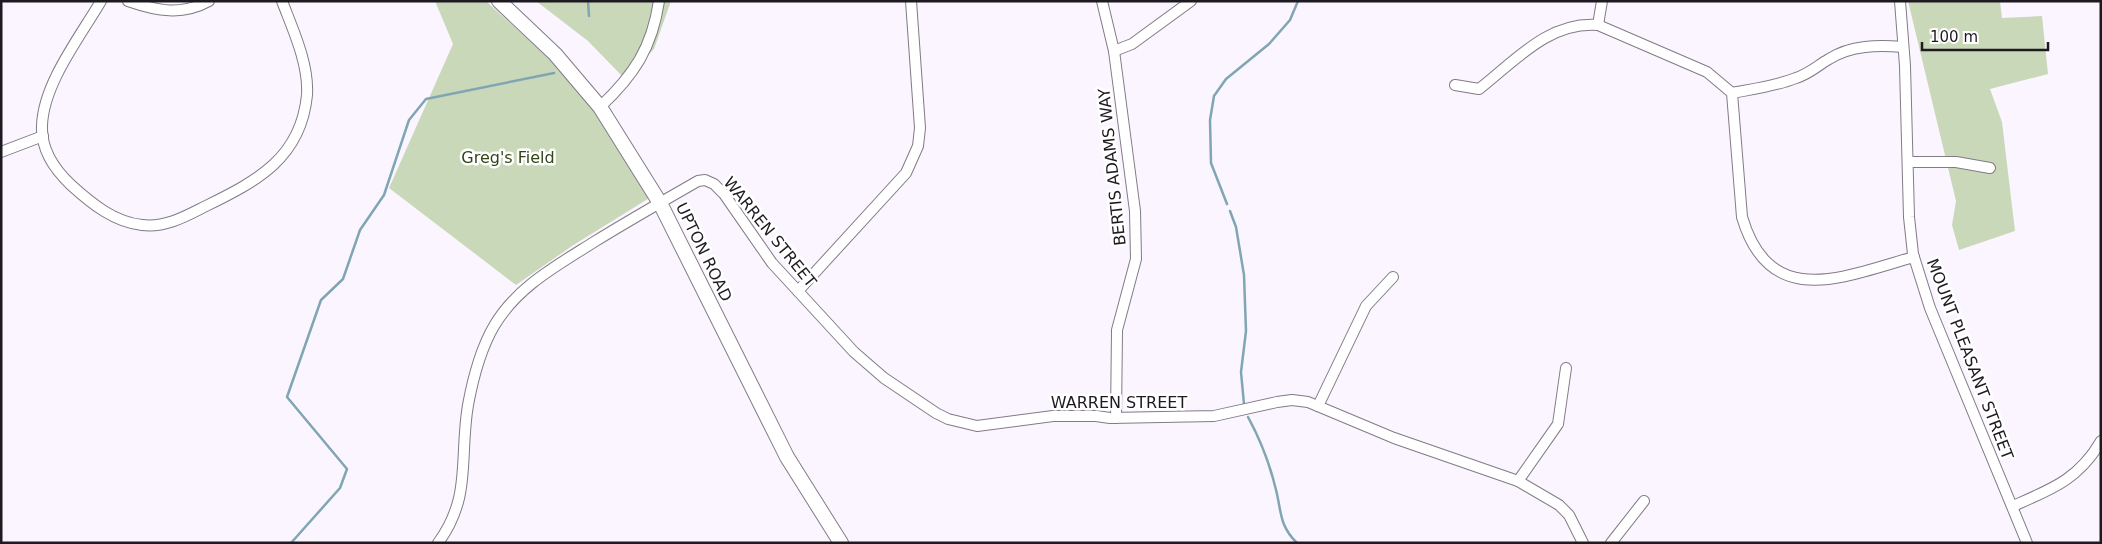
<svg xmlns="http://www.w3.org/2000/svg" width="2102" height="544" viewBox="0 0 2102 544" font-family="'DejaVu Sans',sans-serif">
  <rect width="100%" height="100%" fill="#fbf5ff"/>
  <g fill="#cad8ba">
    <path d="M435,1H486C513,26 542,50 568,77C601,112 625,157 651,197L572,246L516,285L389,188L453,44Z"/>
    <polygon points="536,1 671,1 654,49 625,79 588,41"/>
    <polygon points="1908,1 2000,1 2002,18 2042,16 2048,74 1990,89 2002,122 2015,231 1959,250 1952,225 1956,201"/>
  </g>
  <g fill="none" stroke-linecap="round" stroke-linejoin="round">
    <g stroke="#80a5b3" stroke-width="2.5">
      <polyline points="588,1 589,16"/>
      <polyline points="1227,204 1211,163 1210,120 1214,96 1226,79 1269,44 1290,20 1298,1"/>
      <polyline points="1230,211 1236,227 1244,275 1246,331 1241,372 1244,404"/>
      <path d="M1248,417C1260,439 1269,462 1275,486C1282,511 1278,524 1297,543"/>
      <polyline points="291,543 340,488 347,469 287,397 321,300 343,279 360,230 384,195 409,120 426,99 554,73"/>
    </g>
    <defs>
      <g id="minor">
        <path d="M101,1C80,37 43,84 42,126C41,150 55,170 71,185C92,204 114,222 142,225C166,228 186,216 206,206C257,181 301,158 307,95C309,64 293,30 282,1"/>
        <path d="M128,1C157,11 182,16 209,1"/>
        <polyline points="1102,1 1114,51 1135,211 1136,259 1117,330 1116,418"/>
        <polyline points="1900,1 1905,66 1909,217 1913,254 1930,308 2027,543"/>
        <polyline points="1598,25 1602,1"/>
        <polyline points="1114,51 1132,44 1191,1"/>
        <path d="M1455,85L1479,89C1515,61 1549,21 1598,25L1707,72L1732,93L1742,217C1770,312 1845,276 1914,257"/>
        <path d="M1732,93C1753,89 1776,86 1796,78C1809,74 1817,66 1829,59C1851,45 1878,45 1903,47"/>
        <path d="M600,107C634,75 652,48 659,1"/>
        <polyline points="1,152 43,136"/>
        <polyline points="1908,162 1956,162 1990,168"/>
        <polyline points="798,291 906,173 918,146 920,128 911,1"/>
        <polyline points="1318,406 1366,306 1393,277"/>
        <polyline points="1518,481 1558,424 1566,368"/>
        <path d="M2013,506C2052,489 2079,479 2101,441"/>
        <path d="M438,543C472,497 459,458 468,405C473,378 480,350 494,326C517,287 556,266 594,242C628,221 663,201 698,181L705,180L714,184L724,194L772,263L854,352L884,378L936,413L948,419L977,426L1053,416H1096L1110,418L1214,416L1277,402L1292,400L1308,402L1394,438L1518,481L1559,505L1569,515L1583,543"/>
        <polyline points="1611,543 1644,501"/>
      </g>
      <polyline id="secondary" points="499,1 555,54 600,107 660,203 787,457 841,543"/>
    </defs>
    <use href="#minor" stroke="#827b86" stroke-width="12"/>
    <use href="#secondary" stroke="#827b86" stroke-width="16"/>
    <use href="#minor" stroke="#fff" stroke-width="10"/>
    <use href="#secondary" stroke="#fff" stroke-width="14"/>
  </g>
  <g text-anchor="middle" dominant-baseline="central" stroke-width="5" stroke-linejoin="round" paint-order="stroke">
    <g font-size="16" fill="#324516" stroke="#fff">
      <text x="508" y="157">Greg's Field</text>
    </g>
    <g font-size="16" fill="#1e1b20" stroke="#fff">
      <text transform="translate(1112 167) rotate(-96)">BERTIS ADAMS WAY</text>
      <text transform="translate(770 232) rotate(51)">WARREN STREET</text>
      <text transform="translate(704 252) rotate(64)">UPTON ROAD</text>
      <text transform="translate(1970 359) rotate(69)">MOUNT PLEASANT STREET</text>
      <text x="1119" y="402">WARREN STREET</text>
    </g>
  </g>
  <rect width="2102" height="544" fill="none" stroke="#1e1b20" stroke-width="5"/>
  <path d="M1922 42v8h126v-8" fill="none" stroke="#1e1b20" stroke-width="2.5"/>
  <text x="1930" y="42" font-size="15" fill="#1e1b20" stroke="#ffffff" stroke-width="4" paint-order="stroke">100 m</text>
</svg>
